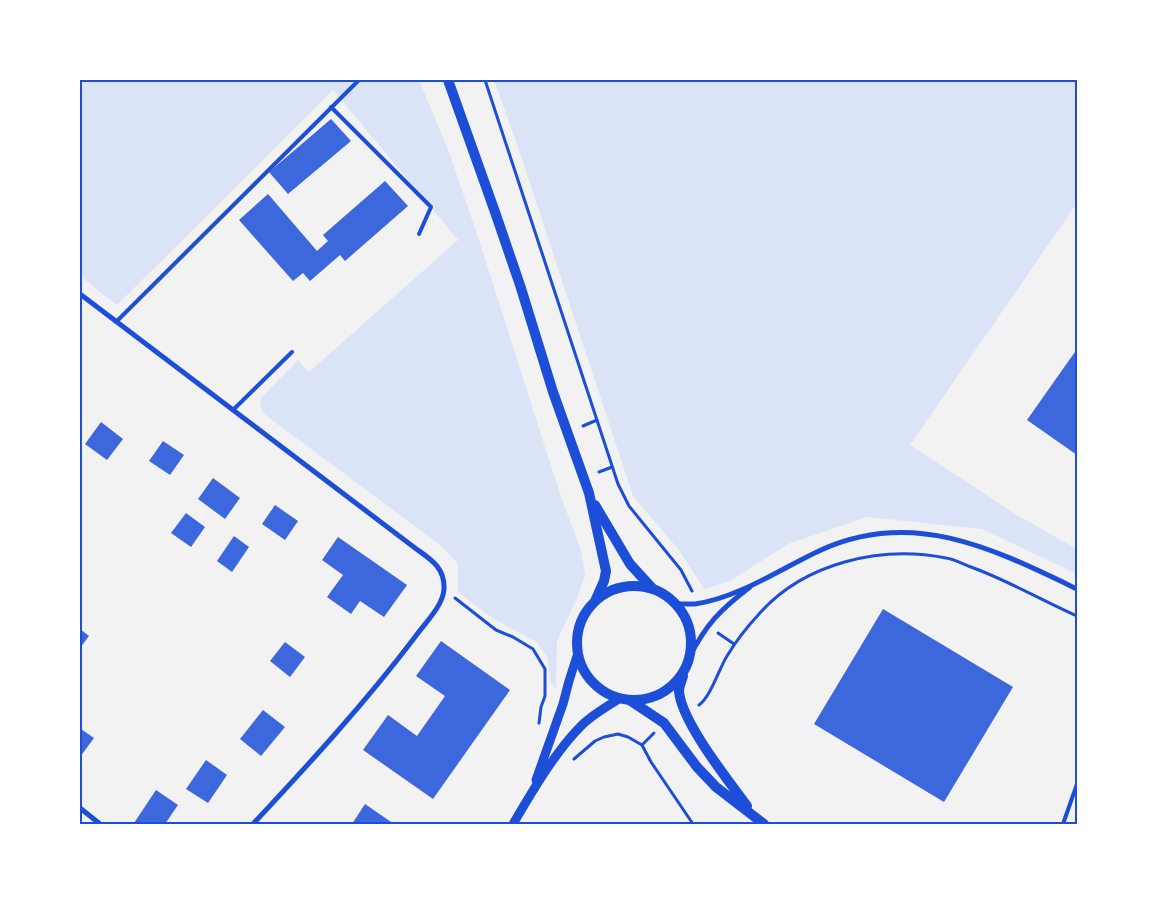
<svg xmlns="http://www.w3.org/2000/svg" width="1157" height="904" viewBox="0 0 1157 904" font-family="Lora,serif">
  <rect width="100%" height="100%" fill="#f2f2f2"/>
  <g fill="#dbe4f7">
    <polygon points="80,80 419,80 449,152 478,237 561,497 581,550 585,575 577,598 557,641 556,689 551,682 547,657 537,642 492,618 458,592 458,564 440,545 264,414 260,406 261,398 298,360 309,372 458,240 333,90 117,305 80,276"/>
    <polygon points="494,80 1077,80 1077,203 910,445 1017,515 1077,549 1077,574 982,529 867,517 788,544 730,581 704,589 679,550 633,496 517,144"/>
  </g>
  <g fill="#3d67dc">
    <polygon points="331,119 351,141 288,194 269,172"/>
    <polygon points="385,181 408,206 345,261 340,255 310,281 303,273 293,281 239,220 268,194 317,251 328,241 323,235"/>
    <polygon points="1077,349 1077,455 1027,420"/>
    <polygon points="101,422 123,439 107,460 85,444"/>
    <polygon points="163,441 184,455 170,475 149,461"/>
    <polygon points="213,478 240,498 225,519 198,499"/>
    <polygon points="275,505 298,521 285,540 262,524"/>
    <polygon points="186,513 205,527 191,547 171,533"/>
    <polygon points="234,536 249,547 232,572 217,561"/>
    <polygon points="338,537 407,585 384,617 360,601 351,614 327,597 343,575 322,560"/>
    <polygon points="883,609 1013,687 944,802 814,724"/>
    <polygon points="80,629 89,636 80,648"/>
    <polygon points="441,641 510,690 433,799 363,750 388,715 417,736 445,696 416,676"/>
    <polygon points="285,642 305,657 290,677 270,661"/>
    <polygon points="263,710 285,727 261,756 240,739"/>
    <polygon points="81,729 94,738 80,757 80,730"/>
    <polygon points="206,760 227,775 208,803 186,789"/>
    <polygon points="156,790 178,805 165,824 135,824 134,823"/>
    <polygon points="365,804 394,824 352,824"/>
  </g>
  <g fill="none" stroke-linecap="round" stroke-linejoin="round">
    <g stroke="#1d4ed8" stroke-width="3">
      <polyline points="485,80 618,484 629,506 681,570 692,591"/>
      <polyline points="583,426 597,420"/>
      <polyline points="599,472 612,467"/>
      <polyline points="455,598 496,630 513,637 533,649 545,669 545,696 541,707 539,723"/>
      <polyline points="718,633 734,644"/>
      <path d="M699,705C711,696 719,669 727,656C736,641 747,627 759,614C804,563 880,545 946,558C954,559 963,564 971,567C1007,580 1041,600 1077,616"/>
      <polyline points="642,745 654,733"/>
      <polyline points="574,759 595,741 604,737 618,734 628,737 642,745 651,762 693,824"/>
    </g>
    <g stroke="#1d4ed8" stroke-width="4">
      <polyline points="331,107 431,207 419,234"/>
      <polyline points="116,322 359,80"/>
      <polyline points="233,410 292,352"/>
      <polyline points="1063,824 1077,784"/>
    </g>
    <g stroke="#1d4ed8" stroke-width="5">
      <path d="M80,294L415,548C430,559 445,567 444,589C443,606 425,623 415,637C365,703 309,764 253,824"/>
      <path d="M676,604C683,604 689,604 695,604C738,598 782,568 821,550C913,508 994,549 1077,589"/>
      <path d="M689,658C706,624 720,610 750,587"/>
      <polyline points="80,808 100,824"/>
    </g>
    <g stroke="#1d4ed8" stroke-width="9">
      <polyline points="536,780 563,704 569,681 577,656"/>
      <path d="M513,824C532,792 555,752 581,726C592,715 606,707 619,699"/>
    </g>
    <g stroke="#1d4ed8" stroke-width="10">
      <polyline points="448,80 495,212 520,285 553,392 589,493 606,571 604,581 596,599"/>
      <polyline points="595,505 630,564 652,588"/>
      <circle cx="634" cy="643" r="57"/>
      <path d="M683,676C682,680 679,686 679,691C681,721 728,780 747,806"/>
      <polyline points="631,701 664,723 697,767 716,787 764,824"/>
    </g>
  </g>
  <rect width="1157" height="904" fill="none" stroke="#ffffff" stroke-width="162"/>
  <rect x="81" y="81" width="995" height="742" fill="none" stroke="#1d4ed8" stroke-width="2"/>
</svg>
